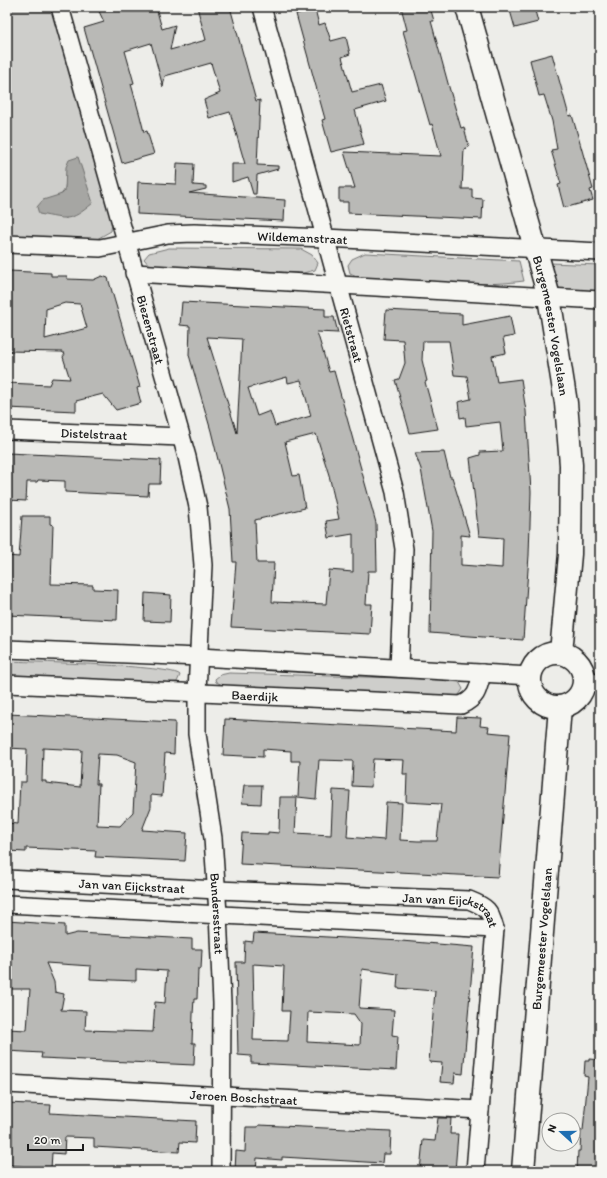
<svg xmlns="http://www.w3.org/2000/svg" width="607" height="1178" viewBox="0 0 607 1178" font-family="Itim,sans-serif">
  <rect width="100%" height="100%" fill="#edede9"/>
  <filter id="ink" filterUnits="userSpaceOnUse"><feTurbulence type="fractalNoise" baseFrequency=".025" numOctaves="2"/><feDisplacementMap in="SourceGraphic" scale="8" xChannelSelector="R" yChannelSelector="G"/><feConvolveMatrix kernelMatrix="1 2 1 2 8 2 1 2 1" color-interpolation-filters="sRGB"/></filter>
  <g filter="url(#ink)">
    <g fill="#cececb" stroke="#757574" fill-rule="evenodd">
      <path d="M7,7H51L112,222L111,231L97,239L7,235ZM66,180V219L53,198C64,194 65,191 66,180Z"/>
      <polygon points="169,248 301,249 312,255 318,263 315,270 303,273 150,266 144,259 149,253"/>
      <path d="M365,253L519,261L524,281C470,288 415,281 361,278L350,273L348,265L352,259Z"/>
      <polygon points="550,263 600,265 600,297 558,295"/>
      <path d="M7,661C29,662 172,665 180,675L177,682L154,684L7,677Z"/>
      <polygon points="229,673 434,679 459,682 463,689 459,695 451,697 225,686 216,682 215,679 220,675"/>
    </g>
    <path fill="#a6a6a3" stroke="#6f6f6d" d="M78,157L93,203C69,223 68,219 39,214L37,207L43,200L62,194L65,191L66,167L69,160Z"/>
    <g fill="#b9b9b6" stroke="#1c1c1c" fill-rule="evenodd">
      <polygon points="97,7 156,7 162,29 175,25 170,50 206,40 197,7 230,7 256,101 260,100 257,165 278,166 278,169 257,175 256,194 253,194 248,177 232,182 232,164 245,164 230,112 209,118 204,100 220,93 211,63 165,76 163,87 151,43 125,51 134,83 131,84 140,116 144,132 147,131 154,154 122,163 84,28 104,22"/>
      <polygon points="401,7 430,7 434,21 431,21 449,87 461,128 464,127 469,147 464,149 462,189 472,189 472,198 483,199 482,219 348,213 348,202 339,202 339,188 355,188 344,152 441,156 432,124 430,125 403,31 407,30"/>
      <polygon points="509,7 534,7 538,22 515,28"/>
      <polygon points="315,9 319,25 325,23 331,41 346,37 350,54 342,57 352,92 381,85 386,101 355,110 364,144 331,152 322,120 325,119 296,14"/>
      <polygon points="552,54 569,116 572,115 593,189 590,190 593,200 564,208 558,185 561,184 551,150 557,149 552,121 544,95 539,96 530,60"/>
      <polygon points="177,163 194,164 193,185 206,186 206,189 189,193 285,200 284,221 137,214 138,182 176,184"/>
      <path d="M9,271L51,273V276H67V279L93,280L102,276L108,278L140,387L137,388L141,403L116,410L103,394L76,401V411L7,408V383L49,385L52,378L70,379L63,357L65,354L62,352L7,351V274H9ZM65,303L80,304L87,328L45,339L46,309Z"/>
      <path d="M182,302L325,309V317H334L338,333L317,332L329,372L334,371L376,523L377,571H368L366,604H372L370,634L231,627L236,562H233L230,509L211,431L189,355L190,326L180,325ZM207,337L242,339L237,433ZM287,377L288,383L301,380L311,416L275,426L270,411L257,416L248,388ZM316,434L329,475L339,519L326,521L329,538L353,534V572L329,570L326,604L272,602L274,563H257L255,520L305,508L299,475L293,476L285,442Z"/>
      <polygon points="386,310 462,314 462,325 510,316 514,336 503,338 506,353 492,356 497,382 521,379 526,411 531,492 529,555 523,640 430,633 432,531 421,469 415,453 444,452 450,477 452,477 470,536 461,535 461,565 502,568 503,538 479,536 470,458 480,455 480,452 503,451 500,422 466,426 465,417 460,418 458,402 471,399 467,376 454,375 449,341 423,341 422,360 427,381 425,382 438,429 410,433 395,380 399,379 405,363 403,340 384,339"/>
      <polygon points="7,453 161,460 160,484 149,484 148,496 65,492 65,481 38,480 37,482 27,482 26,501 8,500 9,469 7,469"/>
      <polygon points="22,516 50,516 50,524 53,525 51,584 93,585 93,589 118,590 117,620 7,615 7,556 19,557"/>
      <polygon points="145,593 171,595 170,622 144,621"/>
      <path d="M7,714L175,722L174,754L165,753L162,796L151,795V807L142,830L187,833L185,861L95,857L96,851L26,848V852L7,851V823L18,824L20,782H26L27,749L7,748ZM43,748L82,750L80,787L46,783V781H42ZM98,754L117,755L136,762L133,812L120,826L97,825L99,784H96Z"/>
      <polygon points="457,717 481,718 480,726 489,727 488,732 510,734 498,877 240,864 242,833 268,834 268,832 279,833 280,797 297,797 295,833 331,835 333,790 350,791 347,837 384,840 386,802 402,803 400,840 418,841 437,841 441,804 406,802 407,774 403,774 404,760 373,759 371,787 352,786 353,761 319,760 316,799 298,797 300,761 291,761 291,751 263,749 263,757 223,755 225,719 456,731"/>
      <polygon points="244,785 262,785 261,804 242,803"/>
      <path d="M7,921L65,925V936L77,933L192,939V949H202L201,969H198L197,999H194L193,1014L192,1043H195L194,1065L41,1058L42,1053L7,1051V1029L27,1030L30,989H7ZM46,963L91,966L90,979L136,981V969L167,971L165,1003L155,1002L153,1032L85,1030L86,1011L61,1010L64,994L55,992L54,982Z"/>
      <path d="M254,933L401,941L474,947L463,1074L455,1073L454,1083L440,1082L442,1063L429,1062L435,991L397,988L398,974L362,969L359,1008L394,1010L392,1035L398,1036L396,1070L251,1063V1056L238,1055L236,962H244L245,941L253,942ZM253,964L284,966L282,1011H290L288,1041L253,1040L254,1009ZM308,1012L354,1014L361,1024L360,1045L307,1042Z"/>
      <polygon points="589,1059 600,1060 600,1171 577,1171 578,1151 580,1151 581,1130 583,1131 588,1077 584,1076 585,1061 589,1061"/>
      <polygon points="7,1103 51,1105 50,1113 196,1121 195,1143 180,1142 179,1152 94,1147 94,1138 65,1137 64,1154 52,1153 51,1169 7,1165"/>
      <polygon points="438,1118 451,1118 450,1134 458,1134 455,1171 420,1171 423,1140 435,1141"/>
      <polygon points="259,1125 391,1131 390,1154 383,1154 382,1163 282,1157 282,1160 257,1158 256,1171 235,1171 236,1151 245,1152 246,1127 258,1127"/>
    </g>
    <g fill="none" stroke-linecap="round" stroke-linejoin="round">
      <defs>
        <g id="minor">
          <path id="s1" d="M60,7L187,457L198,507L203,565L197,692V734L213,838L218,914L222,1003L221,1171"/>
          <path id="s2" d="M262,7L395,492L404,549L399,668"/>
          <path id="s3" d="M7,244L100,248L168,234L194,233L325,238L600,252"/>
          <polyline points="134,273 600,300"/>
          <path id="s4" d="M7,430L181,437"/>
          <polyline points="7,649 199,657 531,676"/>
          <polyline points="584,682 600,683"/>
          <path id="s5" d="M7,684L461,705C477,698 478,690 482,673"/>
          <path id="s6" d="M7,879L217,890L469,900C487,907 490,910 495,929L475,1171"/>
          <polyline points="7,904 495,929"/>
          <path id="s7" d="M7,1084L480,1110"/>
        </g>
        <g id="tertiary">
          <path id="s8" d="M467,7L549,297L566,403L571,465L570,554L561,653"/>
          <circle cx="557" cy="680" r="27"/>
          <path id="s9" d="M523,1171L560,707"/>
        </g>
      </defs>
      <use href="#minor" stroke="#1c1c1c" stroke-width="20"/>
      <use href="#tertiary" stroke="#1c1c1c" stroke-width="25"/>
      <use href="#minor" stroke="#f6f6f2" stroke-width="17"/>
      <use href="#tertiary" stroke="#f6f6f2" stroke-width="22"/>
    </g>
  </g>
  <g text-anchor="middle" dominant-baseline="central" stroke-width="4" stroke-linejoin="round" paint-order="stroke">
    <g font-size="13" fill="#1c1c1c" stroke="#f6f6f2">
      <text stroke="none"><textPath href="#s3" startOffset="297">Wildemanstraat</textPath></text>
      <text stroke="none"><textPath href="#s8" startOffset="330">Burgemeester Vogelslaan</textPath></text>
      <text stroke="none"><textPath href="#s1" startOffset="335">Biezenstraat</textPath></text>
      <text stroke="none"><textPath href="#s2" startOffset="340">Rietstraat</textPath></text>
      <text stroke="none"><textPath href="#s4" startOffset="87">Distelstraat</textPath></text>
      <text stroke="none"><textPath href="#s5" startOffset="248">Baerdijk</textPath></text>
      <text stroke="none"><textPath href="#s6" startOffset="125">Jan van Eijckstraat</textPath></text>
      <text stroke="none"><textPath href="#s1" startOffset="927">Bundersstraat</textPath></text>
      <text stroke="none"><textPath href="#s6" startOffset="449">Jan van Eijckstraat</textPath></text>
      <text stroke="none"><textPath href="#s9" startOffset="233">Burgemeester Vogelslaan</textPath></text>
      <text stroke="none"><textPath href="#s7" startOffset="237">Jeroen Boschstraat</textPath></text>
    </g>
  </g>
  <rect width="607" height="1178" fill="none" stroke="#f6f6f2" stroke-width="24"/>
  <rect x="12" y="12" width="583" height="1154" fill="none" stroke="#1c1c1c" stroke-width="1.5" filter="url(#ink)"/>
  <g transform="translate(561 1132) rotate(291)"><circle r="19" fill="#f6f6f2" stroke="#9f9f9c"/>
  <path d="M0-3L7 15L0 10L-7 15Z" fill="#1f6fb2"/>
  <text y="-6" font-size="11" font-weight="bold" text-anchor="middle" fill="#1c1c1c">N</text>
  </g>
  <path d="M28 1144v6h55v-6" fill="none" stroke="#1c1c1c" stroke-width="2"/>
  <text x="34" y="1144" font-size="12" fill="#1c1c1c" stroke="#f6f6f2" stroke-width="3" paint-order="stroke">20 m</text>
</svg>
